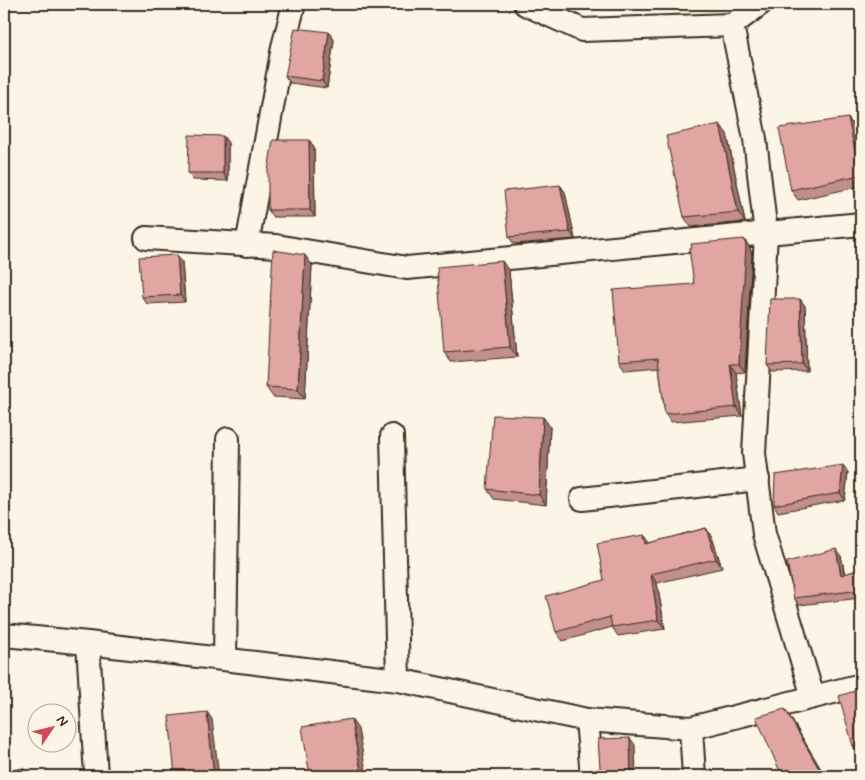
<svg xmlns="http://www.w3.org/2000/svg" width="865" height="780" viewBox="0 0 865 780" font-family="Mynerve,sans-serif">
  <rect width="100%" height="100%" fill="#fcf5e5"/>
  <filter id="ink" filterUnits="userSpaceOnUse"><feTurbulence type="fractalNoise" baseFrequency=".02" numOctaves="2"/><feDisplacementMap in="SourceGraphic" scale="10" xChannelSelector="R" yChannelSelector="G"/><feConvolveMatrix kernelMatrix="1 2 1 2 8 2 1 2 1" color-interpolation-filters="sRGB"/></filter>
  <g filter="url(#ink)">
    <g fill="none" stroke-linecap="round" stroke-linejoin="round">
      <defs>
        <g id="street">
          <polyline points="525,4 582,30 732,25 755,139 766,234 754,453 764,534 813,697"/>
          <polyline points="732,25 760,4"/>
          <polyline points="146,238 276,246 407,268 861,224"/>
          <polyline points="247,245 283,47 294,4"/>
          <polyline points="392,436 398,680"/>
          <polyline points="582,499 758,479"/>
          <polyline points="4,635 88,643 398,680 587,720 691,728 861,685"/>
          <polyline points="88,643 96,776"/>
          <polyline points="225,659 228,439"/>
          <polyline points="587,720 592,776"/>
          <polyline points="691,728 694,776"/>
        </g>
      </defs>
      <use href="#street" stroke="#3b2a1e" stroke-width="26"/>
      <use href="#street" stroke="#fcf5e5" stroke-width="22"/>
    </g>
    <g fill="#c28f8a" stroke="#3b2a1e">
      <polygon points="329,32 334,40 327,88 290,83 285,76"/>
      <polygon points="848,118 855,128 861,158 861,186 798,200 791,190"/>
      <polygon points="727,134 745,222 691,227 684,217"/>
      <polygon points="223,136 228,143 228,181 193,180 188,173"/>
      <polygon points="309,140 314,147 315,217 273,217 268,210"/>
      <polygon points="560,185 565,192 575,239 514,244 509,237"/>
      <polygon points="744,239 750,248 752,255 745,372 736,373 742,416 671,422 665,414 659,367 625,370 619,361 694,284"/>
      <polygon points="182,262 185,302 147,304 142,297"/>
      <polygon points="312,265 305,399 273,397 266,387"/>
      <polygon points="509,271 517,357 451,362 444,352"/>
      <polygon points="800,299 805,306 807,371 772,372 767,365"/>
      <polygon points="543,417 550,427 546,505 494,499 487,489"/>
      <polygon points="848,472 845,500 778,512 774,505"/>
      <polygon points="706,528 712,537 722,568 657,583 665,629 618,636 612,627 563,641 556,632 644,535 650,543"/>
      <polygon points="841,556 845,574 861,569 861,598 799,605 794,598"/>
      <polygon points="861,689 861,752 858,753 853,746"/>
      <polygon points="785,709 790,717 825,776 782,776"/>
    </g>
    <g fill="#9e7471" stroke="#3b2a1e">
      <polygon points="329,32 334,40 327,88 322,81"/>
      <polygon points="848,118 855,128 861,158 861,177 860,175"/>
      <polygon points="720,124 727,134 745,222 738,212"/>
      <polygon points="223,136 228,143 228,181 223,173"/>
      <polygon points="309,140 314,147 315,217 310,210"/>
      <polygon points="560,185 565,192 575,239 570,232"/>
      <polygon points="744,239 750,248 752,255 745,372 739,364"/>
      <polygon points="177,255 182,262 185,302 180,295"/>
      <polygon points="305,255 312,265 305,399 298,389"/>
      <polygon points="502,261 509,271 517,357 510,347"/>
      <polygon points="800,299 805,306 807,371 802,364"/>
      <polygon points="730,364 736,373 742,416 736,407"/>
      <polygon points="543,417 550,427 546,505 539,495"/>
      <polygon points="843,465 848,472 845,500 840,493"/>
      <polygon points="706,528 712,537 722,568 716,559"/>
      <polygon points="644,535 651,544 646,544"/>
      <polygon points="836,549 841,556 846,582 841,575"/>
      <polygon points="651,574 657,583 665,629 658,620"/>
      <polygon points="785,709 790,717 825,776 822,774"/>
      <polygon points="207,712 212,719 219,776 214,776"/>
      <polygon points="351,719 358,729 367,776 362,776"/>
      <polygon points="630,738 635,745 636,776 631,776"/>
      <polygon points="23,768 28,775 28,776 25,776"/>
    </g>
    <g fill="#e1a6a1" stroke="#3b2a1e">
      <polygon points="295,28 329,32 322,81 285,76"/>
      <polygon points="848,118 860,175 791,190 779,128"/>
      <polygon points="720,124 738,212 684,217 666,136"/>
      <polygon points="189,135 223,136 223,173 188,173"/>
      <polygon points="273,140 309,140 310,210 268,210 268,171"/>
      <polygon points="560,185 570,232 509,237 504,191"/>
      <polygon points="744,239 746,246 739,364 730,364 736,407 665,414 658,358 619,361 613,290 694,284 689,249 692,248 691,244"/>
      <polygon points="273,250 305,255 298,389 266,387"/>
      <polygon points="177,255 180,295 142,297 139,257"/>
      <polygon points="502,261 510,347 444,352 437,267"/>
      <polygon points="770,299 800,299 802,364 767,365"/>
      <polygon points="493,415 543,417 539,495 487,489"/>
      <polygon points="843,465 840,493 774,505 775,475"/>
      <polygon points="706,528 716,559 651,574 658,620 612,627 610,617 556,632 546,596 604,580 597,543 644,535 646,544"/>
      <polygon points="836,549 841,575 861,569 861,590 794,598 787,562"/>
      <polygon points="861,689 861,743 853,746 839,696"/>
      <polygon points="785,709 822,774 809,776 782,776 756,717"/>
      <polygon points="207,712 214,776 175,776 169,716"/>
      <polygon points="351,719 362,776 310,776 302,727"/>
      <polygon points="630,738 631,776 598,776 600,768 598,739"/>
      <polygon points="23,768 25,776 4,776 4,772"/>
    </g>
  </g>
  <rect width="865" height="780" fill="none" stroke="#fcf5e5" stroke-width="20"/>
  <rect x="10" y="10" width="845" height="760" fill="none" stroke="#3b2a1e" stroke-width="2" filter="url(#ink)"/>
  <g transform="translate(52 728) rotate(55)"><circle r="24" fill="#fcf5e5" stroke="#afa495"/>
  <path d="M0-4L9 19L0 12L-9 19Z" fill="#d1495b"/>
  <text y="-8" font-size="14" font-weight="bold" text-anchor="middle" fill="#3b2a1e">N</text>
  </g>
</svg>
